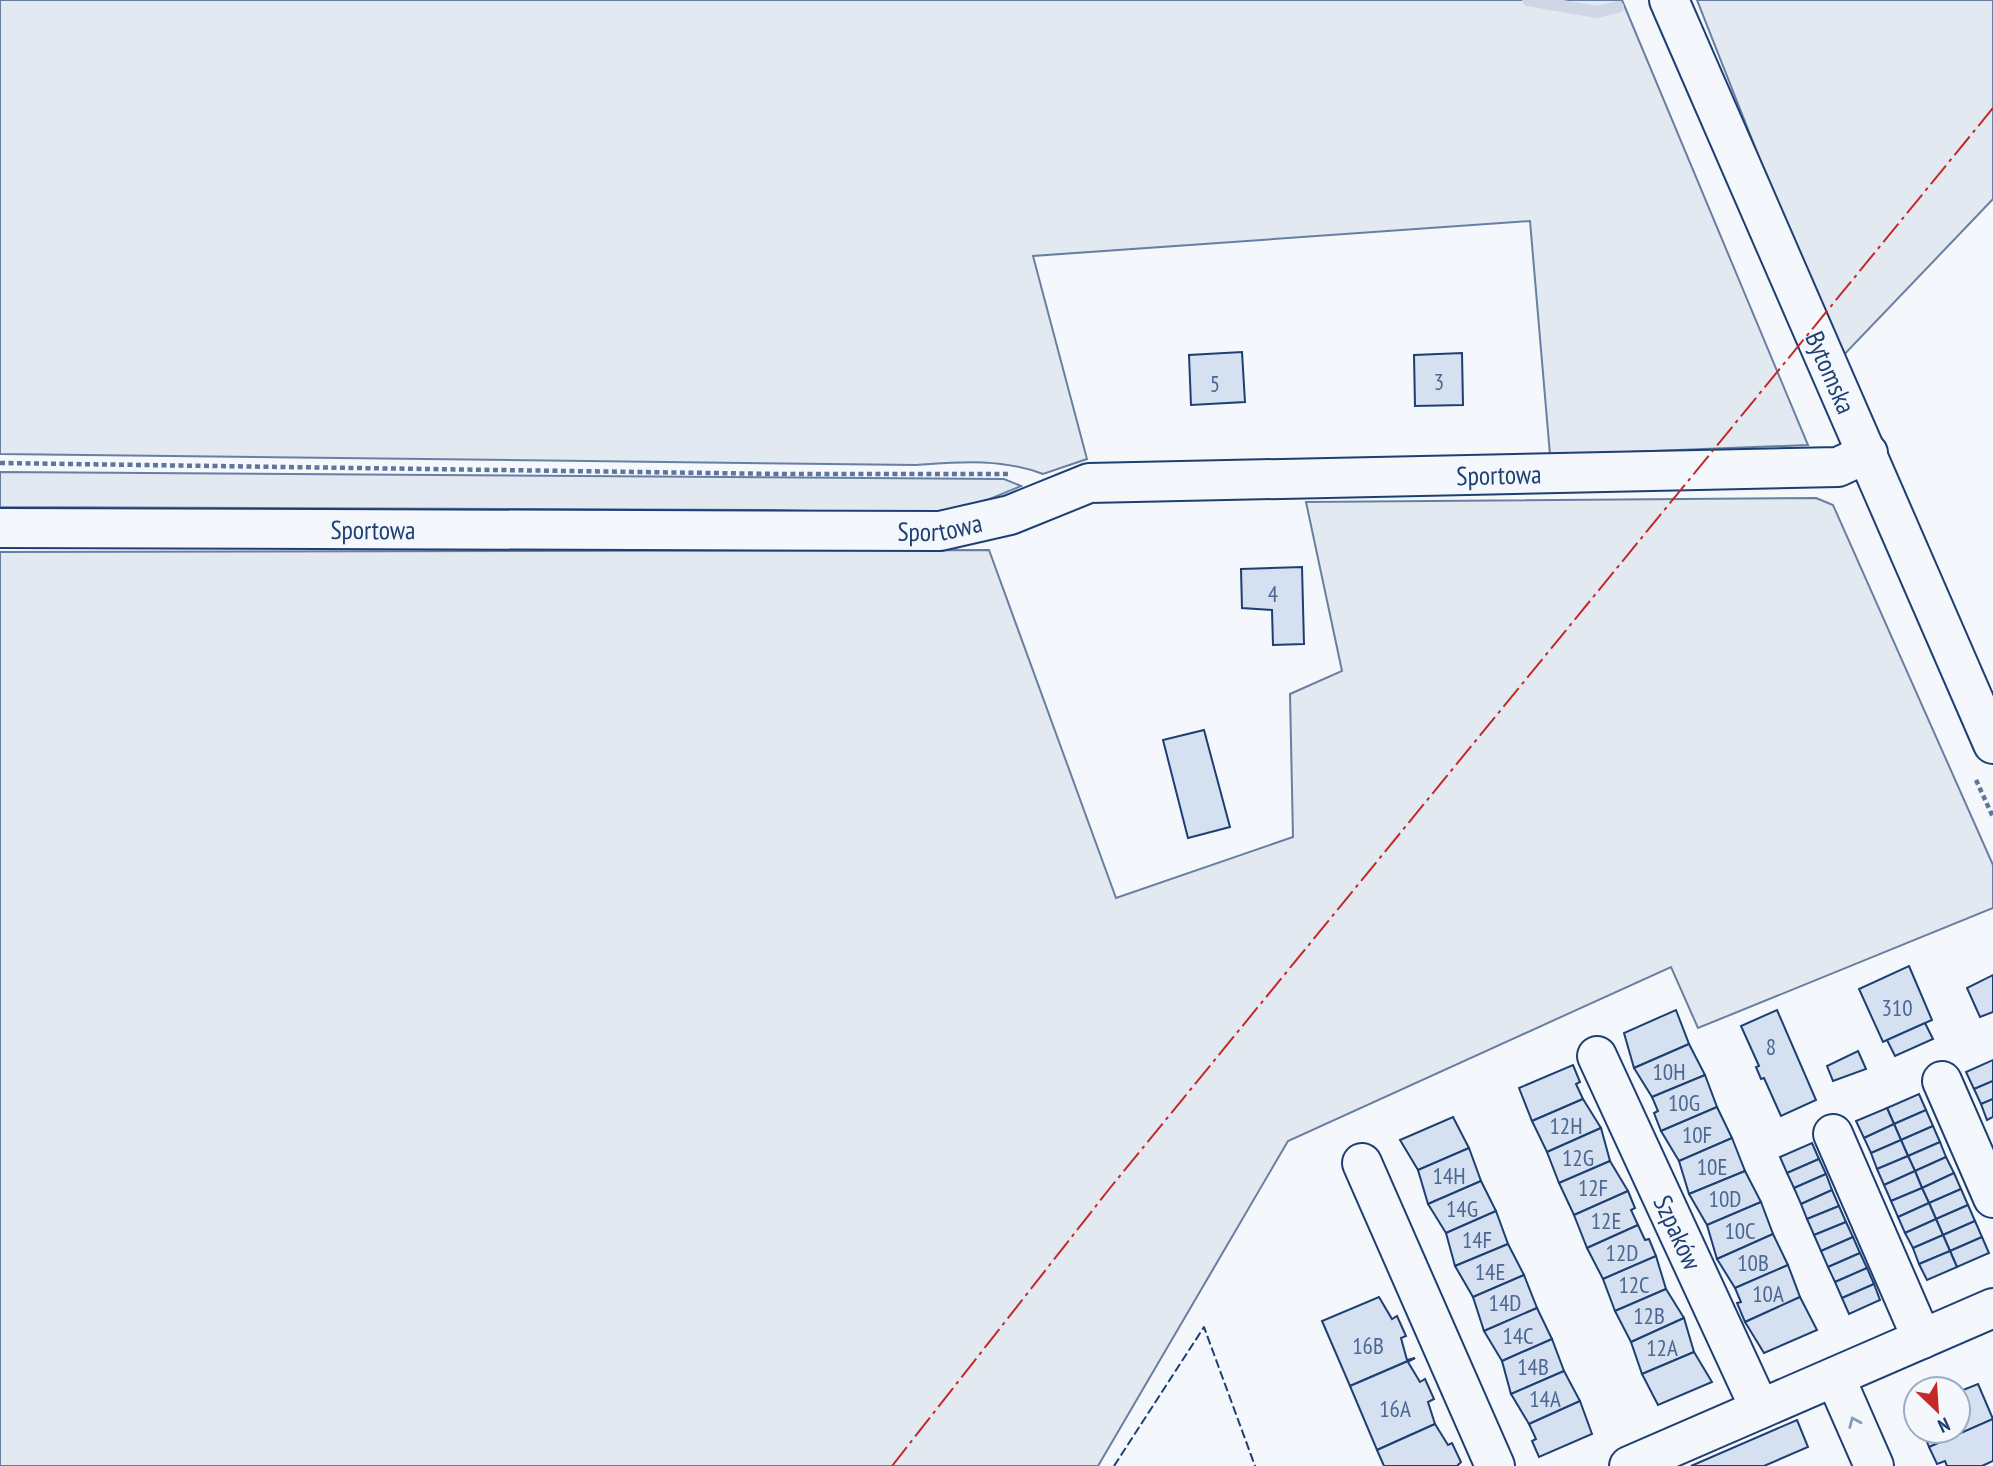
<svg xmlns="http://www.w3.org/2000/svg" width="1993" height="1466" viewBox="0 0 1993 1466" font-family="'PT Sans Narrow',sans-serif">
  <rect width="100%" height="100%" fill="#f4f7fb"/>
  <g fill="#e3e9f0" stroke="#687fa3" stroke-width="2">
    <path d="M0,0H1622L1808,445L1550,455L1530,221L1033,256L1087,459L1043,474C1001,458 959,462 916,465L0,454Z"/>
    <polygon points="1697,0 1993,0 1993,199 1839,360"/>
    <polygon points="0,472 1004,479 1021,486 951,515 773,510 0,507"/>
    <polygon points="1816,498 1833,505 1993,865 1993,908 1698,1028 1671,967 1288,1141 1098,1466 0,1466 0,552 989,550 1116,898 1293,837 1290,694 1342,671 1306,502"/>
  </g>
  <g fill="none" stroke-linecap="round" stroke-linejoin="round">
    <polyline stroke="#cfd7e4" stroke-width="12" points="1528,0 1597,12 1618,7"/>
  </g>
  <g fill="#d5e0f0" stroke="#1d3f73" stroke-width="2">
    <polygon points="1242,352 1245,402 1191,405 1189,355"/>
    <polygon points="1462,353 1463,405 1415,406 1414,355"/>
    <polygon points="1302,567 1304,644 1273,645 1272,610 1242,608 1241,569"/>
    <polygon points="1204,730 1230,827 1188,838 1163,740"/>
    <polygon points="1909,966 1932,1020 1883,1042 1859,989"/>
    <polygon points="1993,975 1993,1012 1980,1017 1967,988"/>
    <polygon points="1676,1010 1689,1044 1634,1068 1624,1033"/>
    <polygon points="1777,1010 1816,1100 1781,1116 1764,1078 1761,1079 1756,1067 1759,1066 1741,1026"/>
    <polygon points="1925,1023 1933,1039 1895,1056 1887,1040"/>
    <polygon points="1689,1044 1705,1075 1652,1097 1634,1068"/>
    <polygon points="1858,1051 1866,1069 1833,1081 1827,1066"/>
    <polygon points="1993,1060 1993,1081 1974,1089 1966,1072"/>
    <polygon points="1573,1065 1580,1082 1576,1084 1583,1099 1532,1121 1519,1088"/>
    <polygon points="1705,1075 1717,1107 1661,1131 1654,1113 1658,1111 1652,1097"/>
    <polygon points="1993,1081 1993,1099 1981,1104 1974,1089"/>
    <polygon points="1919,1094 1926,1110 1894,1124 1887,1108"/>
    <polygon points="1583,1099 1601,1128 1547,1152 1532,1121"/>
    <polygon points="1993,1099 1993,1117 1987,1120 1981,1104"/>
    <polygon points="1717,1107 1732,1138 1679,1161 1661,1131"/>
    <polygon points="1887,1108 1894,1124 1864,1138 1856,1121"/>
    <polygon points="1926,1110 1933,1126 1901,1140 1894,1124"/>
    <polygon points="1453,1117 1469,1148 1418,1170 1400,1140"/>
    <polygon points="1894,1124 1901,1140 1871,1153 1864,1138"/>
    <polygon points="1933,1126 1940,1142 1908,1156 1901,1140"/>
    <polygon points="1601,1128 1610,1161 1559,1183 1547,1152"/>
    <polygon points="1732,1138 1745,1171 1689,1194 1679,1161"/>
    <polygon points="1901,1140 1908,1156 1877,1169 1871,1153"/>
    <polygon points="1940,1142 1946,1157 1915,1171 1908,1156"/>
    <polygon points="1812,1143 1819,1159 1787,1173 1780,1157"/>
    <polygon points="1469,1148 1481,1181 1428,1204 1418,1170"/>
    <polygon points="1908,1156 1915,1171 1884,1185 1877,1169"/>
    <polygon points="1946,1157 1954,1173 1922,1188 1915,1171"/>
    <polygon points="1819,1159 1826,1174 1794,1188 1787,1173"/>
    <polygon points="1610,1161 1628,1191 1574,1215 1559,1183"/>
    <polygon points="1745,1171 1761,1202 1707,1225 1689,1194"/>
    <polygon points="1915,1171 1922,1188 1891,1201 1884,1185"/>
    <polygon points="1954,1173 1961,1189 1929,1203 1922,1188"/>
    <polygon points="1826,1174 1832,1190 1801,1204 1794,1188"/>
    <polygon points="1481,1181 1496,1211 1446,1233 1428,1204"/>
    <polygon points="1922,1188 1929,1203 1898,1217 1891,1201"/>
    <polygon points="1961,1189 1968,1205 1936,1219 1929,1203"/>
    <polygon points="1832,1190 1839,1206 1807,1219 1801,1204"/>
    <polygon points="1628,1191 1635,1208 1631,1210 1638,1225 1587,1248 1574,1215"/>
    <polygon points="1761,1202 1773,1234 1717,1259 1707,1225"/>
    <polygon points="1929,1203 1936,1219 1905,1233 1898,1217"/>
    <polygon points="1968,1205 1975,1221 1943,1235 1936,1219"/>
    <polygon points="1839,1206 1846,1222 1814,1235 1807,1219"/>
    <polygon points="1496,1211 1508,1244 1455,1266 1446,1233"/>
    <polygon points="1936,1219 1943,1235 1913,1248 1905,1233"/>
    <polygon points="1975,1221 1982,1237 1950,1251 1943,1235"/>
    <polygon points="1846,1222 1853,1237 1821,1251 1814,1235"/>
    <polygon points="1638,1225 1645,1240 1649,1239 1656,1256 1603,1279 1587,1248"/>
    <polygon points="1773,1234 1788,1265 1735,1288 1717,1259"/>
    <polygon points="1943,1235 1950,1251 1919,1264 1913,1248"/>
    <polygon points="1853,1237 1860,1253 1828,1267 1821,1251"/>
    <polygon points="1982,1237 1989,1253 1957,1267 1950,1251"/>
    <polygon points="1508,1244 1524,1275 1473,1297 1455,1266"/>
    <polygon points="1950,1251 1957,1267 1927,1280 1919,1264"/>
    <polygon points="1860,1253 1867,1268 1835,1282 1828,1267"/>
    <polygon points="1656,1256 1666,1289 1615,1311 1603,1279"/>
    <polygon points="1788,1265 1800,1297 1745,1322 1737,1303 1741,1302 1735,1288"/>
    <polygon points="1867,1268 1874,1284 1842,1298 1835,1282"/>
    <polygon points="1524,1275 1537,1308 1484,1331 1473,1297"/>
    <polygon points="1874,1284 1880,1300 1849,1314 1842,1298"/>
    <polygon points="1666,1289 1684,1318 1631,1342 1615,1311"/>
    <polygon points="1379,1297 1392,1319 1397,1316 1406,1336 1401,1338 1407,1360 1415,1358 1350,1386 1322,1321"/>
    <polygon points="1800,1297 1817,1330 1764,1353 1745,1322"/>
    <polygon points="1537,1308 1552,1339 1502,1361 1484,1331"/>
    <polygon points="1684,1318 1694,1352 1642,1374 1631,1342"/>
    <polygon points="1552,1339 1564,1371 1511,1394 1502,1361"/>
    <polygon points="1694,1352 1712,1382 1658,1405 1642,1374"/>
    <polygon points="1415,1358 1408,1362 1420,1382 1425,1379 1434,1399 1428,1402 1435,1424 1377,1450 1350,1386"/>
    <polygon points="1564,1371 1580,1401 1529,1424 1511,1394"/>
    <polygon points="1978,1384 1993,1419 1929,1447 1923,1431 1958,1431 1958,1392"/>
    <polygon points="1580,1401 1592,1434 1539,1457 1532,1441 1536,1439 1529,1424"/>
    <polygon points="1993,1419 1993,1461 1982,1466 1947,1466 1945,1461 1937,1464 1929,1447"/>
    <polygon points="1797,1420 1808,1447 1764,1466 1691,1466"/>
    <polygon points="1435,1424 1448,1445 1452,1443 1461,1462 1457,1466 1384,1466 1377,1450"/>
  </g>
  <g fill="none" stroke-linecap="round" stroke-linejoin="round">
    <defs>
      <g id="minor">
        <path id="s1" d="M1669,0L1993,744"/>
        <path id="s2" d="M0,528L940,531L1010,515L1089,483L1838,467L1868,453"/>
        <path id="s3" d="M1597,1056L1760,1409"/>
        <polyline points="1942,1081 1993,1198"/>
        <polyline points="1833,1134 1922,1339"/>
        <polyline points="1362,1163 1495,1466"/>
        <polyline points="1835,1377 1874,1466"/>
        <polyline points="1629,1466 1993,1308"/>
      </g>
    </defs>
    <use href="#minor" stroke="#1d3f73" stroke-width="42"/>
    <g stroke="#5e769c" stroke-width="4.5" stroke-dasharray="5 3.5" stroke-linecap="butt">
      <polyline points="0,463 782,474 1009,474"/>
      <polyline points="1976,780 1993,817"/>
    </g>
    <use href="#minor" stroke="#f4f7fb" stroke-width="38"/>
    <polyline stroke="#1d3f73" stroke-width="2" stroke-dasharray="9 3.5" stroke-linecap="butt" points="1114,1466 1204,1327 1255,1466"/>
    <polyline stroke="#c62828" stroke-width="2" stroke-dasharray="24 5 3.5 5" stroke-linecap="butt" points="892,1466 1110,1188 1993,108"/>
  </g>
  <defs><path id="oneway-chevron" d="M-2-3.5L2.5 0L-2 3.5" fill="none" stroke-width="1.6" stroke-linecap="round" stroke-linejoin="round" transform="scale(1.75)"/></defs>
  <use stroke="#889bb7" href="#oneway-chevron" transform="translate(1854 1422) rotate(-113)"/>
  <g text-anchor="middle" dominant-baseline="central" stroke-width="5" stroke-linejoin="round" paint-order="stroke">
    <g font-size="23" fill="#4b6792">
      <text x="1439" y="381">3</text>
      <text x="1215" y="383">5</text>
      <text x="1273" y="593">4</text>
      <text x="1897" y="1007">310</text>
      <text x="1771" y="1046">8</text>
      <text x="1669" y="1071">10H</text>
      <text x="1684" y="1102">10G</text>
      <text x="1566" y="1125">12H</text>
      <text x="1697" y="1134">10F</text>
      <text x="1578" y="1157">12G</text>
      <text x="1712" y="1166">10E</text>
      <text x="1449" y="1175">14H</text>
      <text x="1593" y="1187">12F</text>
      <text x="1725" y="1198">10D</text>
      <text x="1462" y="1208">14G</text>
      <text x="1606" y="1220">12E</text>
      <text x="1740" y="1230">10C</text>
      <text x="1477" y="1239">14F</text>
      <text x="1622" y="1252">12D</text>
      <text x="1753" y="1262">10B</text>
      <text x="1490" y="1271">14E</text>
      <text x="1634" y="1284">12C</text>
      <text x="1768" y="1293">10A</text>
      <text x="1505" y="1302">14D</text>
      <text x="1649" y="1315">12B</text>
      <text x="1518" y="1335">14C</text>
      <text x="1368" y="1345">16B</text>
      <text x="1662" y="1347">12A</text>
      <text x="1533" y="1366">14B</text>
      <text x="1545" y="1398">14A</text>
      <text x="1395" y="1408">16A</text>
    </g>
    <g font-size="26" fill="#1d3f73" stroke="#f4f7fb">
      <text stroke="none"><textPath href="#s1" startOffset="406">Bytomska</textPath></text>
      <text stroke="none"><textPath href="#s2" startOffset="1507">Sportowa</textPath></text>
      <text stroke="none"><textPath href="#s2" startOffset="940">Sportowa</textPath></text>
      <text stroke="none"><textPath href="#s2" startOffset="373">Sportowa</textPath></text>
      <text stroke="none"><textPath href="#s3" startOffset="194">Szpaków</textPath></text>
    </g>
  </g>
  <g transform="translate(1937 1410) rotate(155)"><circle r="33" fill="#f4f7fb" stroke="#9eadc5" stroke-width="2"/>
  <path d="M0-5L12 26L0 18L-12 26Z" fill="#c62828"/>
  <text y="-10" font-size="19" font-weight="bold" text-anchor="middle" fill="#1d3f73">N</text>
  </g>
</svg>
